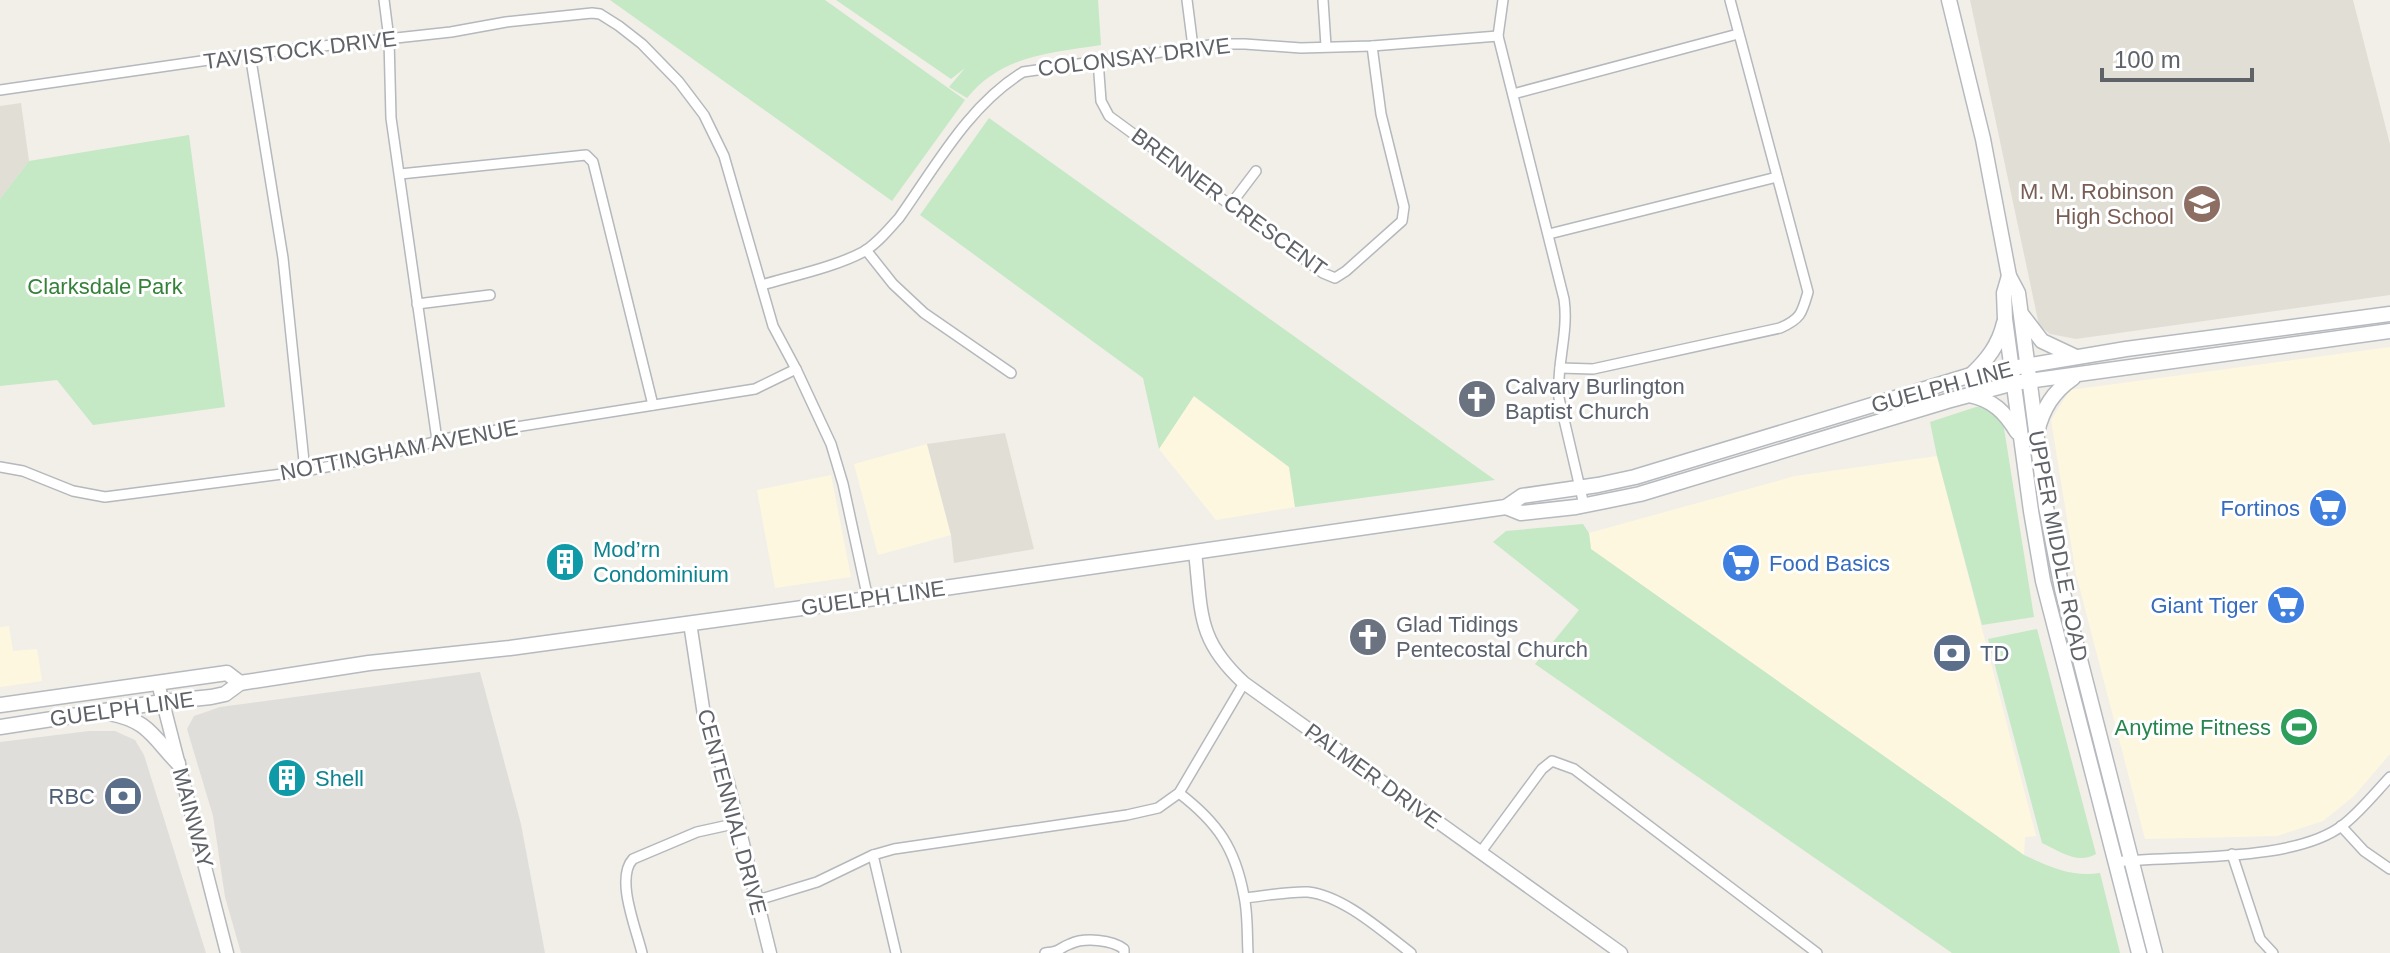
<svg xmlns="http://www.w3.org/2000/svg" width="2390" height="953" viewBox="0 0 2390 953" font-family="Helvetica,sans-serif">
  <rect width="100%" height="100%" fill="#f1efe8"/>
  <g fill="#fef7e0">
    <polygon points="2390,347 2390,754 2354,796 2323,821 2277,836 2145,839 2076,574 2051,420 2070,390"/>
    <polygon points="1193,396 1289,467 1295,507 1216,520 1159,449"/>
    <polygon points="927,444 951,535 878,555 854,464"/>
    <polygon points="1937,456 2036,836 2025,837 2024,855 1591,549 1589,533 1795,476"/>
    <polygon points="831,475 851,577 775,588 757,490"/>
    <polygon points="9,626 13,651 37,649 42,681 0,687 0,627"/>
  </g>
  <g fill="#e0deda">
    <polygon points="480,672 521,824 545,953 241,953 225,897 213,816 187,729 194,716 220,707"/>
    <polygon points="89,731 115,731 135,740 144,755 206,953 0,953 0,742"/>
  </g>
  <g fill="#e1ded6">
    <polygon points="1970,0 2353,0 2390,144 2390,295 2076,339 2050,334 2039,325"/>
    <polygon points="21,103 29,161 0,199 0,106"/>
    <polygon points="1005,433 1034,549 954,563 951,535 927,444"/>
  </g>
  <g fill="#c5e8c5">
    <polygon points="610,0 825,0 965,100 892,201"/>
    <path d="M836,0H1098L1101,45C1050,53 1002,55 967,98L949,87L965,68L951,79Z"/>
    <polygon points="989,118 1495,480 1295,507 1289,467 1194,396 1159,449 1143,378 920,215"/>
    <polygon points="189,135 225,407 93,425 57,380 0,386 0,199 29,161"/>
    <path d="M1976,407C1988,406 1995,414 2003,422L2034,617L1982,625L1937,456L1930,422Z"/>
    <path d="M1583,524L1589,533L1591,549L2024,855C2050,867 2071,877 2100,873L2120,953H1952L1535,664L1579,610L1493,542L1506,531Z"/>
    <path d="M2037,629L2096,854C2078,865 2059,851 2042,843L1988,639Z"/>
  </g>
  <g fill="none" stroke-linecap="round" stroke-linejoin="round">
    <defs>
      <g id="minor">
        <polyline points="384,0 389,39 391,118 437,440"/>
        <polyline points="1187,0 1193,47"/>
        <polyline points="1323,0 1326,46"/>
        <path d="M1503,0L1498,36L1564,299C1569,333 1556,365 1559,398L1584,505"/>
        <polyline points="250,54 283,258 305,471"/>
        <polyline points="1098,60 1101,101 1109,116 1323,273 1335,278 1346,271 1402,221 1404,207 1381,114 1372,46"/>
        <polyline points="0,90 250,54 451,32 506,22 592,13 600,14 619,26 642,44 679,82 704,115 724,156 773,326 796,369 831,444 843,484 868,599"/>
        <polyline points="1513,94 1738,34"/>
        <polyline points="400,174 586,155 593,162 653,405"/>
        <polyline points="1231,204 1256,171"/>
        <polyline points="1549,234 1777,177"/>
        <polyline points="866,250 893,284 924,313 1011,373"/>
        <path d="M762,285C792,276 835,267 863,252C877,244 888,230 899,218C936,166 968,106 1023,72L1217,44H1245L1301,48L1372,46L1498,36"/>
        <polyline points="417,304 490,295"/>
        <path d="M1560,368L1593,369L1780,328C1801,319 1802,313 1808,292L1730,0"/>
        <polyline points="0,467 23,471 73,491 105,497 305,471 368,459 453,437 755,389 796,369"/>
        <path d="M1179,793C1218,823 1235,848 1244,896C1248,914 1247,935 1248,953"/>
        <polyline points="2341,826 2364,851 2390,869"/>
        <polyline points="1480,853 1542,769 1552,761 1574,769 1817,953"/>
        <polyline points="2232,854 2260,939 2273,953"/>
        <polyline points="873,855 896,953"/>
        <path d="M2115,862C2177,855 2294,863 2343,825C2360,812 2375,793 2390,777"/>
        <path d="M1245,898C1263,896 1291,891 1308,892C1344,896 1383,932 1411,953"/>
        <polyline points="758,900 817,882 873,855 894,849 1127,815 1158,808 1179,793 1244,683"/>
        <path d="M642,953C636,928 615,878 633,859L697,832L738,823"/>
        <path d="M1045,953C1063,951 1057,949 1070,944C1085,937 1112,940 1124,949V953"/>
      </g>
      <g id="tertiary">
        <path d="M1195,552C1202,612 1196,639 1244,683L1621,953"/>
        <polyline points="690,623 704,715 728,783 770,953"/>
        <polyline points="158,683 227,953"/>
      </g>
      <g id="secondary">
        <polyline points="1949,0 1983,139 2009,276 2018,293 2046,507 2062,589 2155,953"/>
        <polyline points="2009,276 2004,293 2005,319 2031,511 2043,581 2139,953"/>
        <polyline points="2022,315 2042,341 2076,357"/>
        <path d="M1971,375C1987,360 1999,345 2004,323"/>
        <path d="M1969,395C1993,400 2005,412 2017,432"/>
        <path d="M2037,432C2043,408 2053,392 2073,378"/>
        <polyline points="1506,507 1521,513 1576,507 1640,494 1947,401 2014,383 2390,331"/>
        <polyline points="0,705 227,673 240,683"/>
        <path d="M109,713C148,720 153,737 178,763"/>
        <polyline points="0,727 162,702 211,697 225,694 240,683 369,663 510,648 868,599 1506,507 1522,496 1598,485 1635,477 1971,375 2126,349 2390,314"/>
      </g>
    </defs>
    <use href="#minor" stroke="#b5b8bc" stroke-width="12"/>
    <use href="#tertiary" stroke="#b5b8bc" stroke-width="15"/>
    <use href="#secondary" stroke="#b6babf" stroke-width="17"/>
    <use href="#minor" stroke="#fff" stroke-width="9"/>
    <use href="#tertiary" stroke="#fff" stroke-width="12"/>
    <use href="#secondary" stroke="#fff" stroke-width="14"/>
  </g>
  <defs>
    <symbol id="school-disc" viewBox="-11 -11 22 22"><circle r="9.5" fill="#8d6e63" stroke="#fff"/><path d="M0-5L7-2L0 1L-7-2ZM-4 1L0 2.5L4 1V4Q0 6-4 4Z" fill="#fff"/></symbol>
    <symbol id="church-disc" viewBox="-11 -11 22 22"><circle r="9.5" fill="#6b7280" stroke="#fff"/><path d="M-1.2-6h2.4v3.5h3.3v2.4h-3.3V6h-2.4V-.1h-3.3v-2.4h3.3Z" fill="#fff"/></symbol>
    <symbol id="supermarket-disc" viewBox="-11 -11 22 22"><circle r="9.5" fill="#3f7fe0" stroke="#fff"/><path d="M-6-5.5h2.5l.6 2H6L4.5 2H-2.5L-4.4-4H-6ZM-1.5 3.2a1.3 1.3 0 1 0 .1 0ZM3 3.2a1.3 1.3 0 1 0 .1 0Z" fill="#fff"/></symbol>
    <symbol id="building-disc" viewBox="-11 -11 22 22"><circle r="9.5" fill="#0f9aa8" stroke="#fff"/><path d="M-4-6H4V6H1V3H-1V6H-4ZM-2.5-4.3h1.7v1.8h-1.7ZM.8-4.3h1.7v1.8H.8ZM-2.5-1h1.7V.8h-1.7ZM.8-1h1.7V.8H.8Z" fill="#fff"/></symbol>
    <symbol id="bank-disc" viewBox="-11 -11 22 22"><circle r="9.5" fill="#5c6f8a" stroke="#fff"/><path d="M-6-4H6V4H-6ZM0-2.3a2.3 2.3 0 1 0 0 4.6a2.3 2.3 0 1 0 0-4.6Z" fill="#fff"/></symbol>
    <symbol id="stadium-disc" viewBox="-11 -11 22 22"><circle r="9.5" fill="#2e9e5b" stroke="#fff"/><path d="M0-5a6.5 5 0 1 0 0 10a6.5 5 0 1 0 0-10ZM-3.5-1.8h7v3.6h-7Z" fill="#fff"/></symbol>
  </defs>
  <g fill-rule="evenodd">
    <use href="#school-disc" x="2180" y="182" width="44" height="44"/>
    <use href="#church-disc" x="1455" y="377" width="44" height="44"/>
    <use href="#supermarket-disc" x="2306" y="486" width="44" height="44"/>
    <use href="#building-disc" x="543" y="540" width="44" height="44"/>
    <use href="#supermarket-disc" x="1719" y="541" width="44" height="44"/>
    <use href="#supermarket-disc" x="2264" y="583" width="44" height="44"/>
    <use href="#church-disc" x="1346" y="615" width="44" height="44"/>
    <use href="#bank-disc" x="1930" y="631" width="44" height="44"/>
    <use href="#stadium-disc" x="2277" y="705" width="44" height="44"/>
    <use href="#building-disc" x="265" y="756" width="44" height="44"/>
    <use href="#bank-disc" x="101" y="774" width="44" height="44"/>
  </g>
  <g text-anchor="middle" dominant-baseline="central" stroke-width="6" stroke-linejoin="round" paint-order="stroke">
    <g font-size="22" fill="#5f6368" stroke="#fff">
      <text transform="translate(300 50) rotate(-7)">TAVISTOCK DRIVE</text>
      <text transform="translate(1134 57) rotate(-7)">COLONSAY DRIVE</text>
      <text transform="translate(1229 202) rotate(36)">BRENNER CRESCENT</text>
      <text transform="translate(1942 387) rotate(-15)">GUELPH LINE</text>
      <text transform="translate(399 450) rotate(-11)">NOTTINGHAM AVENUE</text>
      <text transform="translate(2058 546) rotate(79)">UPPER MIDDLE ROAD</text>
      <text transform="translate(873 598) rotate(-8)">GUELPH LINE</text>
      <text transform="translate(122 709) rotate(-8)">GUELPH LINE</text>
      <text transform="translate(1373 776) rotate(36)">PALMER DRIVE</text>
      <text transform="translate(732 812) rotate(75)">CENTENNIAL DRIVE</text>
      <text transform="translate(193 818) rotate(75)">MAINWAY</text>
    </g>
    <g font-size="22" fill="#785e54" stroke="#fff" text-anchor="end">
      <text x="2174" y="191">M. M. Robinson<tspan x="2174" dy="25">High School</tspan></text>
    </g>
    <g font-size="22" fill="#348238" stroke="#fff">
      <text x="105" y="286">Clarksdale Park</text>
    </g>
    <g font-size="22" fill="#5b616d" stroke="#fff" text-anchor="start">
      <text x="1505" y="386">Calvary Burlington<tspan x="1505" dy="25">Baptist Church</tspan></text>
      <text x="1396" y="624">Glad Tidings<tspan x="1396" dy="25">Pentecostal Church</tspan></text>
    </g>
    <g font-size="22" fill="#366cbe" stroke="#fff" text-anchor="end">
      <text x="2300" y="508">Fortinos</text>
      <text x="1769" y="563" text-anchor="start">Food Basics</text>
      <text x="2258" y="605">Giant Tiger</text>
    </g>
    <g font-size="22" fill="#0d838f" stroke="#fff" text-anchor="start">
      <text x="593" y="549">Mod’rn<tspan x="593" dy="25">Condominium</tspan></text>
      <text x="315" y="778">Shell</text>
    </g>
    <g font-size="22" fill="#4e5e75" stroke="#fff" text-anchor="start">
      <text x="1980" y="653">TD</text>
      <text x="95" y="796" text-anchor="end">RBC</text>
    </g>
    <g font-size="22" fill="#27864d" stroke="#fff" text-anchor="end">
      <text x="2271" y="727">Anytime Fitness</text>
    </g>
  </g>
  <path d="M2102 68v12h150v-12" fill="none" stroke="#5f6368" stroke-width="4"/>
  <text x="2114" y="68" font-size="24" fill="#5f6368" stroke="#ffffff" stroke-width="6" paint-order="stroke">100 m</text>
</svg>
